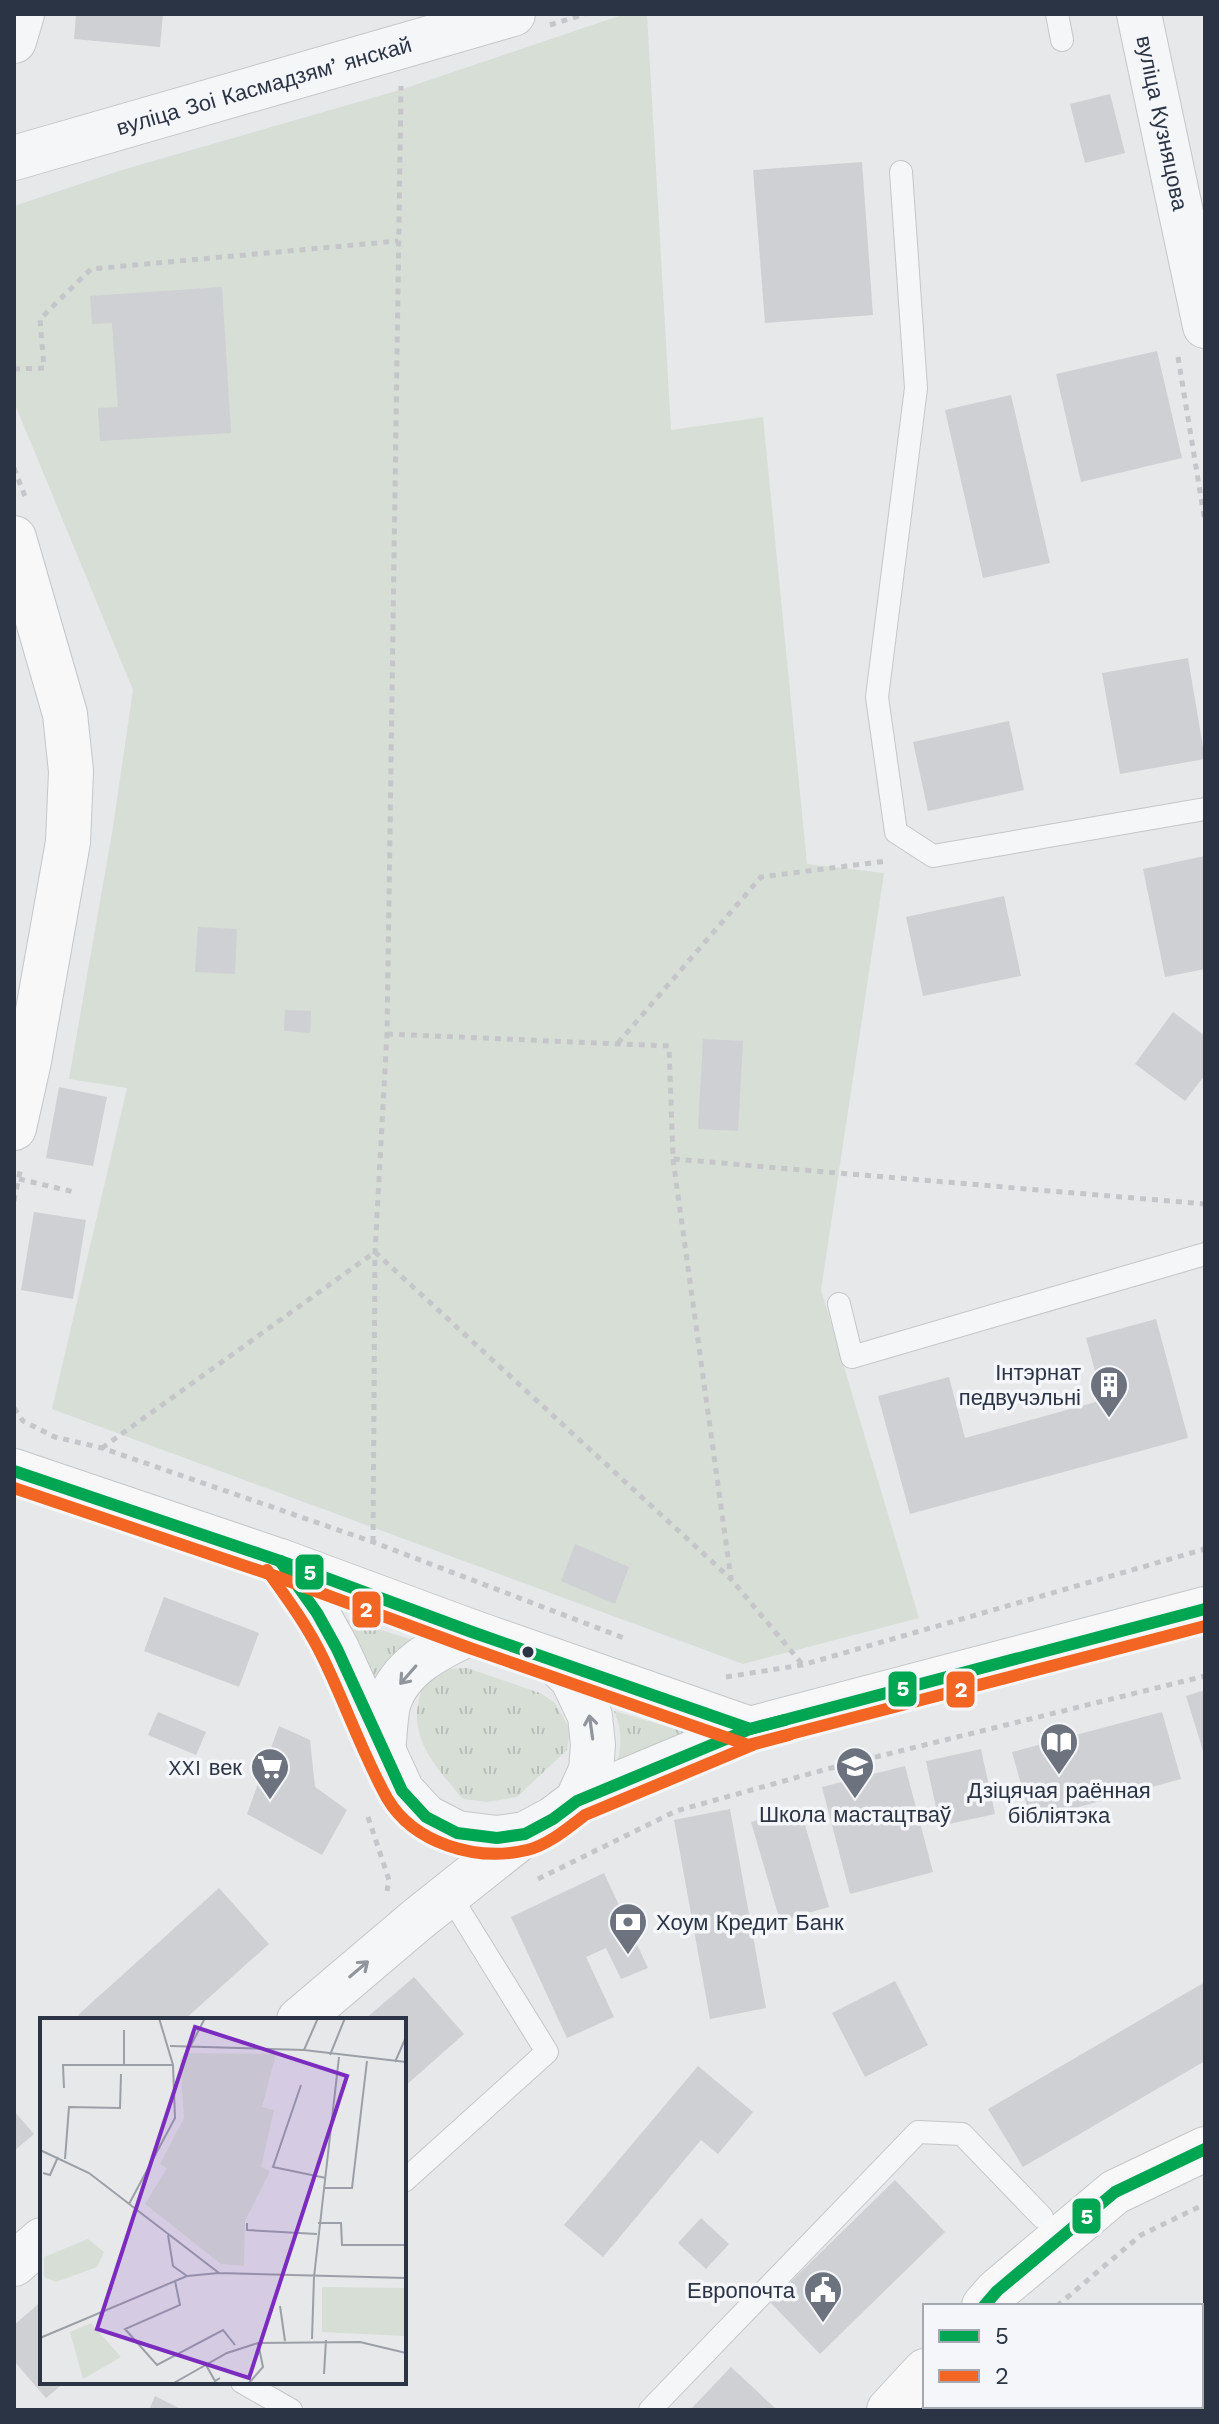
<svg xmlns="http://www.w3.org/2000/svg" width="1219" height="2424" viewBox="0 0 1219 2424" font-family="'Work Sans',sans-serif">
  <defs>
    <pattern id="grass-tufts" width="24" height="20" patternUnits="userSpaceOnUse" patternTransform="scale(2)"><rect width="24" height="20" fill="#d6ded6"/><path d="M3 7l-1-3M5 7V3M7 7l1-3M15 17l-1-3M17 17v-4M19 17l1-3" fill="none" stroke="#b8bfb9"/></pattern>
  </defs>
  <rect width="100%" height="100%" fill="#e6e8ea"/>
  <g fill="url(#grass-tufts)">
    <polygon points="342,1618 413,1640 376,1698"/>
    <path d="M467,1668L540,1693L554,1702L570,1729L567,1750L517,1797L487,1802L463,1799C443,1775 416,1748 417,1715C417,1706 420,1697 421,1689L445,1669Z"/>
    <path d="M614,1711L699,1736L615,1770C622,1747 623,1733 614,1711Z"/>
  </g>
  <polygon fill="#d6ded6" points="625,14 647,14 671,430 763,417 807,864 884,873 821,1290 919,1618 743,1664 52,1409 127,1088 69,1079 113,827 133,690 14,402 14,206 122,170 400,90"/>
  <g fill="#ced0d3">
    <polygon points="76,14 163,14 160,47 74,39"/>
    <polygon points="1110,94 1125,153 1085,163 1070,104"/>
    <polygon points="862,162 873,315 765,323 753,170"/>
    <polygon points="222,287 231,433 100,441 98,408 118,407 112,323 92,324 90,296"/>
    <polygon points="1157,351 1182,458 1081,482 1056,374"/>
    <polygon points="1011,395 1050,563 983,578 945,410"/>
    <polygon points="1188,658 1205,759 1120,774 1102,673"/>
    <polygon points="1009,721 1024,790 928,811 913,742"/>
    <polygon points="1205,856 1205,969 1165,977 1143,869"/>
    <polygon points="1004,896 1021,976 923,996 906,917"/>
    <polygon points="198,927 237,929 235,974 195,972"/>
    <polygon points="285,1010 311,1011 310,1033 284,1031"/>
    <polygon points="1173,1012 1205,1036 1205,1075 1185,1101 1135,1064"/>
    <polygon points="703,1039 743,1041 738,1131 698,1129"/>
    <polygon points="59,1087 107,1097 93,1166 46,1158"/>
    <polygon points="34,1212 86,1220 73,1299 21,1290"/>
    <polygon points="1156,1319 1188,1438 910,1514 878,1396 949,1377 965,1438 1103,1400 1086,1338"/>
    <polygon points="575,1544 629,1567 615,1604 561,1581"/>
    <polygon points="164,1597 259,1633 239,1687 144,1651"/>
    <polygon points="1205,1690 1205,1754 1204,1754 1186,1696"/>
    <polygon points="158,1712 206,1732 196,1755 148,1735"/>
    <polygon points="1162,1712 1181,1779 1031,1820 1012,1752"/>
    <polygon points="279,1726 310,1740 315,1787 347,1810 322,1855 247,1814"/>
    <polygon points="981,1749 995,1814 940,1826 926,1761"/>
    <polygon points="905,1766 933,1872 850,1894 822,1787"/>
    <polygon points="800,1808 829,1907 780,1921 751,1822"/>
    <polygon points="730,1809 766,2008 710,2019 674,1820"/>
    <polygon points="604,1873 648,1968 621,1979 606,1948 586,1957 614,2017 567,2038 511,1917"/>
    <polygon points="219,1888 269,1944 184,2020 83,2020 78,2015"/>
    <polygon points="414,1977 464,2034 404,2087 404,2020 364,2020"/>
    <polygon points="895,1981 928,2045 865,2077 832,2013"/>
    <polygon points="1205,1982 1205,2061 1023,2167 988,2109"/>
    <polygon points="698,2066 753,2112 718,2154 701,2140 603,2257 564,2225"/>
    <polygon points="14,2111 34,2134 14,2151"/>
    <polygon points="895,2180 945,2232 820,2354 770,2302"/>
    <polygon points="701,2218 729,2244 706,2269 678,2243"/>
    <polygon points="42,2301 42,2382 65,2382 46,2398 14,2361 14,2325"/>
    <polygon points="731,2367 777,2410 690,2410"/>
    <polygon points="155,2396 183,2410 149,2410"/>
  </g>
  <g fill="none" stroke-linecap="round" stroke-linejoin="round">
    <defs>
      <g id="service">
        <polyline points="1057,14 1062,40"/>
        <polyline points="901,172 916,388 877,697 896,832 933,856 1205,809"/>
        <polyline points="839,1304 852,1357 1205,1254"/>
        <polyline points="404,2181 547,2052 449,1894"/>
        <polyline points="242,2382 291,2410"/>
        <polyline points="650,2410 918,2132 962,2134 1042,2217"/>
      </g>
      <g id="minor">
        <polyline points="14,41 22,14"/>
        <polyline points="280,1561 317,1613 337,1649 402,1791 426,1817 457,1833 497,1838 525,1834 553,1819 577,1801 591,1770 593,1745 590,1716 572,1678 554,1661"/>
        <path d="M383,1750C385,1735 385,1719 388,1705C399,1666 438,1648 472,1632"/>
        <polyline points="577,1801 750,1729"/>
        <polyline points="299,2020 418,1919 525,1834"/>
        <polyline points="14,2264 42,2240"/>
      </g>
      <g id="tertiary">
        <polyline points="1139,14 1205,326"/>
        <polyline points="14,158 513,14"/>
      </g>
      <g id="secondary">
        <polyline points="14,538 65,714 71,771 68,842 29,1061 14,1128"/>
        <polyline points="14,1471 280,1561 472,1632 750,1729 1205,1609"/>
        <polyline points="984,2306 997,2291 1115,2192 1205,2149"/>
        <polyline points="889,2410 925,2371"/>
      </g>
    </defs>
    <use href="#service" stroke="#c4c6c8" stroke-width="24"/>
    <use href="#minor" stroke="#c4c6c8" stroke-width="46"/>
    <use href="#tertiary" stroke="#c4c6c8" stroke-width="46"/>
    <use href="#secondary" stroke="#c4c6c8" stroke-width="46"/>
    <g stroke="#c5c6ca" stroke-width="5" stroke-dasharray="6 6" stroke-linecap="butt">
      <polyline points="550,25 585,14"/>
      <polyline points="1178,357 1205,522"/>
      <polyline points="14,369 44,368 40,319 91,269 398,241"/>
      <polyline points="14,468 26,499"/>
      <polyline points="387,1034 669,1046 673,1159 1205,1204"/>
      <polyline points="618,1043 761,877 887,861"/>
      <polyline points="673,1159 731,1579 802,1664"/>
      <polyline points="19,1179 74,1192"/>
      <polyline points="14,1201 21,1167"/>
      <polyline points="14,1408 23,1421 55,1437 102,1448 373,1542 624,1638"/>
      <polyline points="102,1448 375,1252 731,1579"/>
      <polyline points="373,1542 375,1252 387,1034 401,86"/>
      <polyline points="726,1677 802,1665 1205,1549"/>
      <polyline points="368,1817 389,1880 387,1891"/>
      <polyline points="538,1879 676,1811 827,1769 1205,1676"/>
      <polyline points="1057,2306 1141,2235 1205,2204"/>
      <polyline points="1201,2406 1205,2407"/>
      <polyline points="958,2410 961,2406"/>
    </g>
    <use href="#service" stroke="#f5f6f7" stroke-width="22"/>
    <use href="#minor" stroke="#f5f6f7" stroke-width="44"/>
    <use href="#tertiary" stroke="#f5f6f7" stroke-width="44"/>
    <use href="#secondary" stroke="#f8f8f8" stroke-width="44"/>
    <defs>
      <g id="bus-1">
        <polyline points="14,1471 280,1561 472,1632 750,1729 1205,1609"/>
        <polyline points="280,1561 317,1613 337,1649 402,1791 426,1817 457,1833 497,1838 525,1834 553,1819 577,1801 750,1729 785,1720"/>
        <polyline points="984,2306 997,2291 1115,2192 1205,2149"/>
      </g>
      <g id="bus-2">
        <polyline points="14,1488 275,1576 467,1647 748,1745 1205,1626"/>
        <path d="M267,1570C287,1599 308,1626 323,1658C345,1703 363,1755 387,1798C414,1844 477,1862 527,1850C548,1845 568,1828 585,1815L755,1744L789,1735"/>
      </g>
    </defs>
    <use href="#bus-1" stroke="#f4f6f9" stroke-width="18"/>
    <use href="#bus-2" stroke="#f4f6f9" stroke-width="18"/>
    <use href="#bus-1" stroke="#00a651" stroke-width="12"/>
    <use href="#bus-2" stroke="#f26522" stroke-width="12"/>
  </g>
  <defs><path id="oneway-shaft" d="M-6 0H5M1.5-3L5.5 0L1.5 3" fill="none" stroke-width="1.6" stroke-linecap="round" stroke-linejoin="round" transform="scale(2)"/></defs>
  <g stroke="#90959e">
    <use href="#oneway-shaft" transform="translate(408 1675) rotate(131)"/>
    <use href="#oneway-shaft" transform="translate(591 1727) rotate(-98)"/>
    <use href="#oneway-shaft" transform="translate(359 1969) rotate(-40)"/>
  </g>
  <defs>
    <symbol id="building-pin" viewBox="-11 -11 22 30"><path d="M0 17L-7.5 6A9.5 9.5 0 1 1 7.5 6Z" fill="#6c737f" stroke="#f4f6f9"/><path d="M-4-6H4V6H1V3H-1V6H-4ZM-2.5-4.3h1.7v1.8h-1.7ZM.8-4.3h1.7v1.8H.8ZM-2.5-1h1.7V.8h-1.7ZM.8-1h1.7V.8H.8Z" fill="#fff"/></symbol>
    <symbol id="library-pin" viewBox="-11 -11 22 30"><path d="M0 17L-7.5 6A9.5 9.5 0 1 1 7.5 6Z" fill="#6c737f" stroke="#f4f6f9"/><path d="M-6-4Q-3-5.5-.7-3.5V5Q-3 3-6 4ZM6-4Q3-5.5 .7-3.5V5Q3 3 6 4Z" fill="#fff"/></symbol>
    <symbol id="school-pin" viewBox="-11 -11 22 30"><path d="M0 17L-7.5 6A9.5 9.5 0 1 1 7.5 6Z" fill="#6c737f" stroke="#f4f6f9"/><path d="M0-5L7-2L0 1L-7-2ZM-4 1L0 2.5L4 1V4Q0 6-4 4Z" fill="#fff"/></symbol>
    <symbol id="supermarket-pin" viewBox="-11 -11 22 30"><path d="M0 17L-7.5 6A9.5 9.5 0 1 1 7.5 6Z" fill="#6c737f" stroke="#f4f6f9"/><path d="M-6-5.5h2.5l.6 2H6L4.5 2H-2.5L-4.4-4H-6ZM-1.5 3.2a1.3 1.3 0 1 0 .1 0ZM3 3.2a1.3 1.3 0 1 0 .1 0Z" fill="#fff"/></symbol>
    <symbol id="bank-pin" viewBox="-11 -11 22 30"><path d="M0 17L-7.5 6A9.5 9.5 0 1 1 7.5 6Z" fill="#6c737f" stroke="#f4f6f9"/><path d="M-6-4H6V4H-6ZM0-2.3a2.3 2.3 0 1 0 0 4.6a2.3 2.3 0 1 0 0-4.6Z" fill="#fff"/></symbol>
    <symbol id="civic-pin" viewBox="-11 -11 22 30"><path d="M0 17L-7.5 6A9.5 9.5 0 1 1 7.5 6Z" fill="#6c737f" stroke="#f4f6f9"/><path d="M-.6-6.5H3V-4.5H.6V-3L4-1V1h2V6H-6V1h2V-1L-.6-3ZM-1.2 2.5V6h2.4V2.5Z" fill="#fff"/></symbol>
  </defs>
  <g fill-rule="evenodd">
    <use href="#building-pin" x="1087" y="1363" width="44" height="60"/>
    <use href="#library-pin" x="1037" y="1720" width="44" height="60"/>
    <use href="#school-pin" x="833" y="1744" width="44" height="60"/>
    <use href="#supermarket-pin" x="248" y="1745" width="44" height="60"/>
    <use href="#bank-pin" x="606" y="1900" width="44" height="60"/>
    <use href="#civic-pin" x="801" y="2268" width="44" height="60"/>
  </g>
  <circle fill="#2b3445" stroke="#f4f6f9" stroke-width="3" cx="528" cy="1652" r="7"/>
  <g text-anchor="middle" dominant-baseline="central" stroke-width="7" stroke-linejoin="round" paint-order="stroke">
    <g font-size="22" fill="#2b3445" stroke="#f4f6f9">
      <text transform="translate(264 86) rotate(-16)">вуліца Зоі Касмадзямʼянскай</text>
      <text transform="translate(1162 123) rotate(78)">вуліца Кузняцова</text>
    </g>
    <g font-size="22" fill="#2b3445" stroke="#f4f6f9" text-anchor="end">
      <text x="1081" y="1372">Інтэрнат<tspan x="1081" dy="25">педвучэльні</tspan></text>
      <text x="242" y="1767">XXI век</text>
      <text x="1059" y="1790" text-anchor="middle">Дзіцячая раённая<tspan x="1059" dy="25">бібліятэка</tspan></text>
      <text x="855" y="1814" text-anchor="middle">Школа мастацтваў</text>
      <text x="656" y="1922" text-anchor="start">Хоум Кредит Банк</text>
      <text x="795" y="2290">Европочта</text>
    </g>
  </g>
  <g transform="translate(40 2018)">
    <rect width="366" height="366" fill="#e6e8ea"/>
    <path d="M144,35L236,36L222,89L234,92L221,149L230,153L205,203L204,248L181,246L105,186L127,150L120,146L144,100L140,42ZM48,221L64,234L57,249L16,264L4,259V239ZM282,269L366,270V318L282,314ZM51,305L81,339L43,361L30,314Z" fill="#d6ded6"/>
    <path fill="none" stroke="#9ba0a8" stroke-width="2" d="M84,12V48M130,28L264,32L366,44M150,29L165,0M264,32L278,0M290,37L305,0M355,44L366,19M261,67L233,149L286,160M24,70L23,47H133M0,132L49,155L179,255L366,260M25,141L29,89L80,90L81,56M3,155L10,157L18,139M284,170H312L327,43M89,186L135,100L133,47L119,0M207,205V212L277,216M278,205H301L302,227H366M128,217L133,248L147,258M274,259L299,39M135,263L140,287L85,311L117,347L183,312L195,327M240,288L245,323M0,320L147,258L179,255M272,321L274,259M166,347L175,363L180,360M284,356L286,322M132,366L187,335L218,325L320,324L366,335M208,366L223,349L218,325"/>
    <path fill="#7b2cbf" fill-opacity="0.15" stroke="#7b2cbf" stroke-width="4" d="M155,9L307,58L209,360L57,311Z"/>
    <rect width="366" height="366" fill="none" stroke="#2b3445" stroke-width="4"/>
  </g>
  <g stroke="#f4f6f9" stroke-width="3">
    <rect x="294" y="1553" width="31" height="38" rx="8" fill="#00a651"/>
    <rect x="351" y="1590" width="31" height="39" rx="8" fill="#f26522"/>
    <rect x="887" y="1670" width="31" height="38" rx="8" fill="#00a651"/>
    <rect x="945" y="1670" width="31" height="39" rx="8" fill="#f26522"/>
    <rect x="1071" y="2197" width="31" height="38" rx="8" fill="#00a651"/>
  </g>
  <g font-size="22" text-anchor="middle" font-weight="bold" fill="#fff">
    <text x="310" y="1580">5</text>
    <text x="366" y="1617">2</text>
    <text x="903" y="1696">5</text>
    <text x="961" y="1697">2</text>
    <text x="1087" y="2224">5</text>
  </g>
  <rect width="1219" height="2424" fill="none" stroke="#2b3445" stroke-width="32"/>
  <rect x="923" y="2304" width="280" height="104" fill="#f4f6f9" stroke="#a4a8b1" stroke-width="2"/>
  <rect x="939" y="2330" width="40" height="12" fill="#00a651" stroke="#a4a8b1" stroke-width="2"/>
  <text x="995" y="2344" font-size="24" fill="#2b3445">5</text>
  <rect x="939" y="2370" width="40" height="12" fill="#f26522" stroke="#a4a8b1" stroke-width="2"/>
  <text x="995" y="2384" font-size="24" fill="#2b3445">2</text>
</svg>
